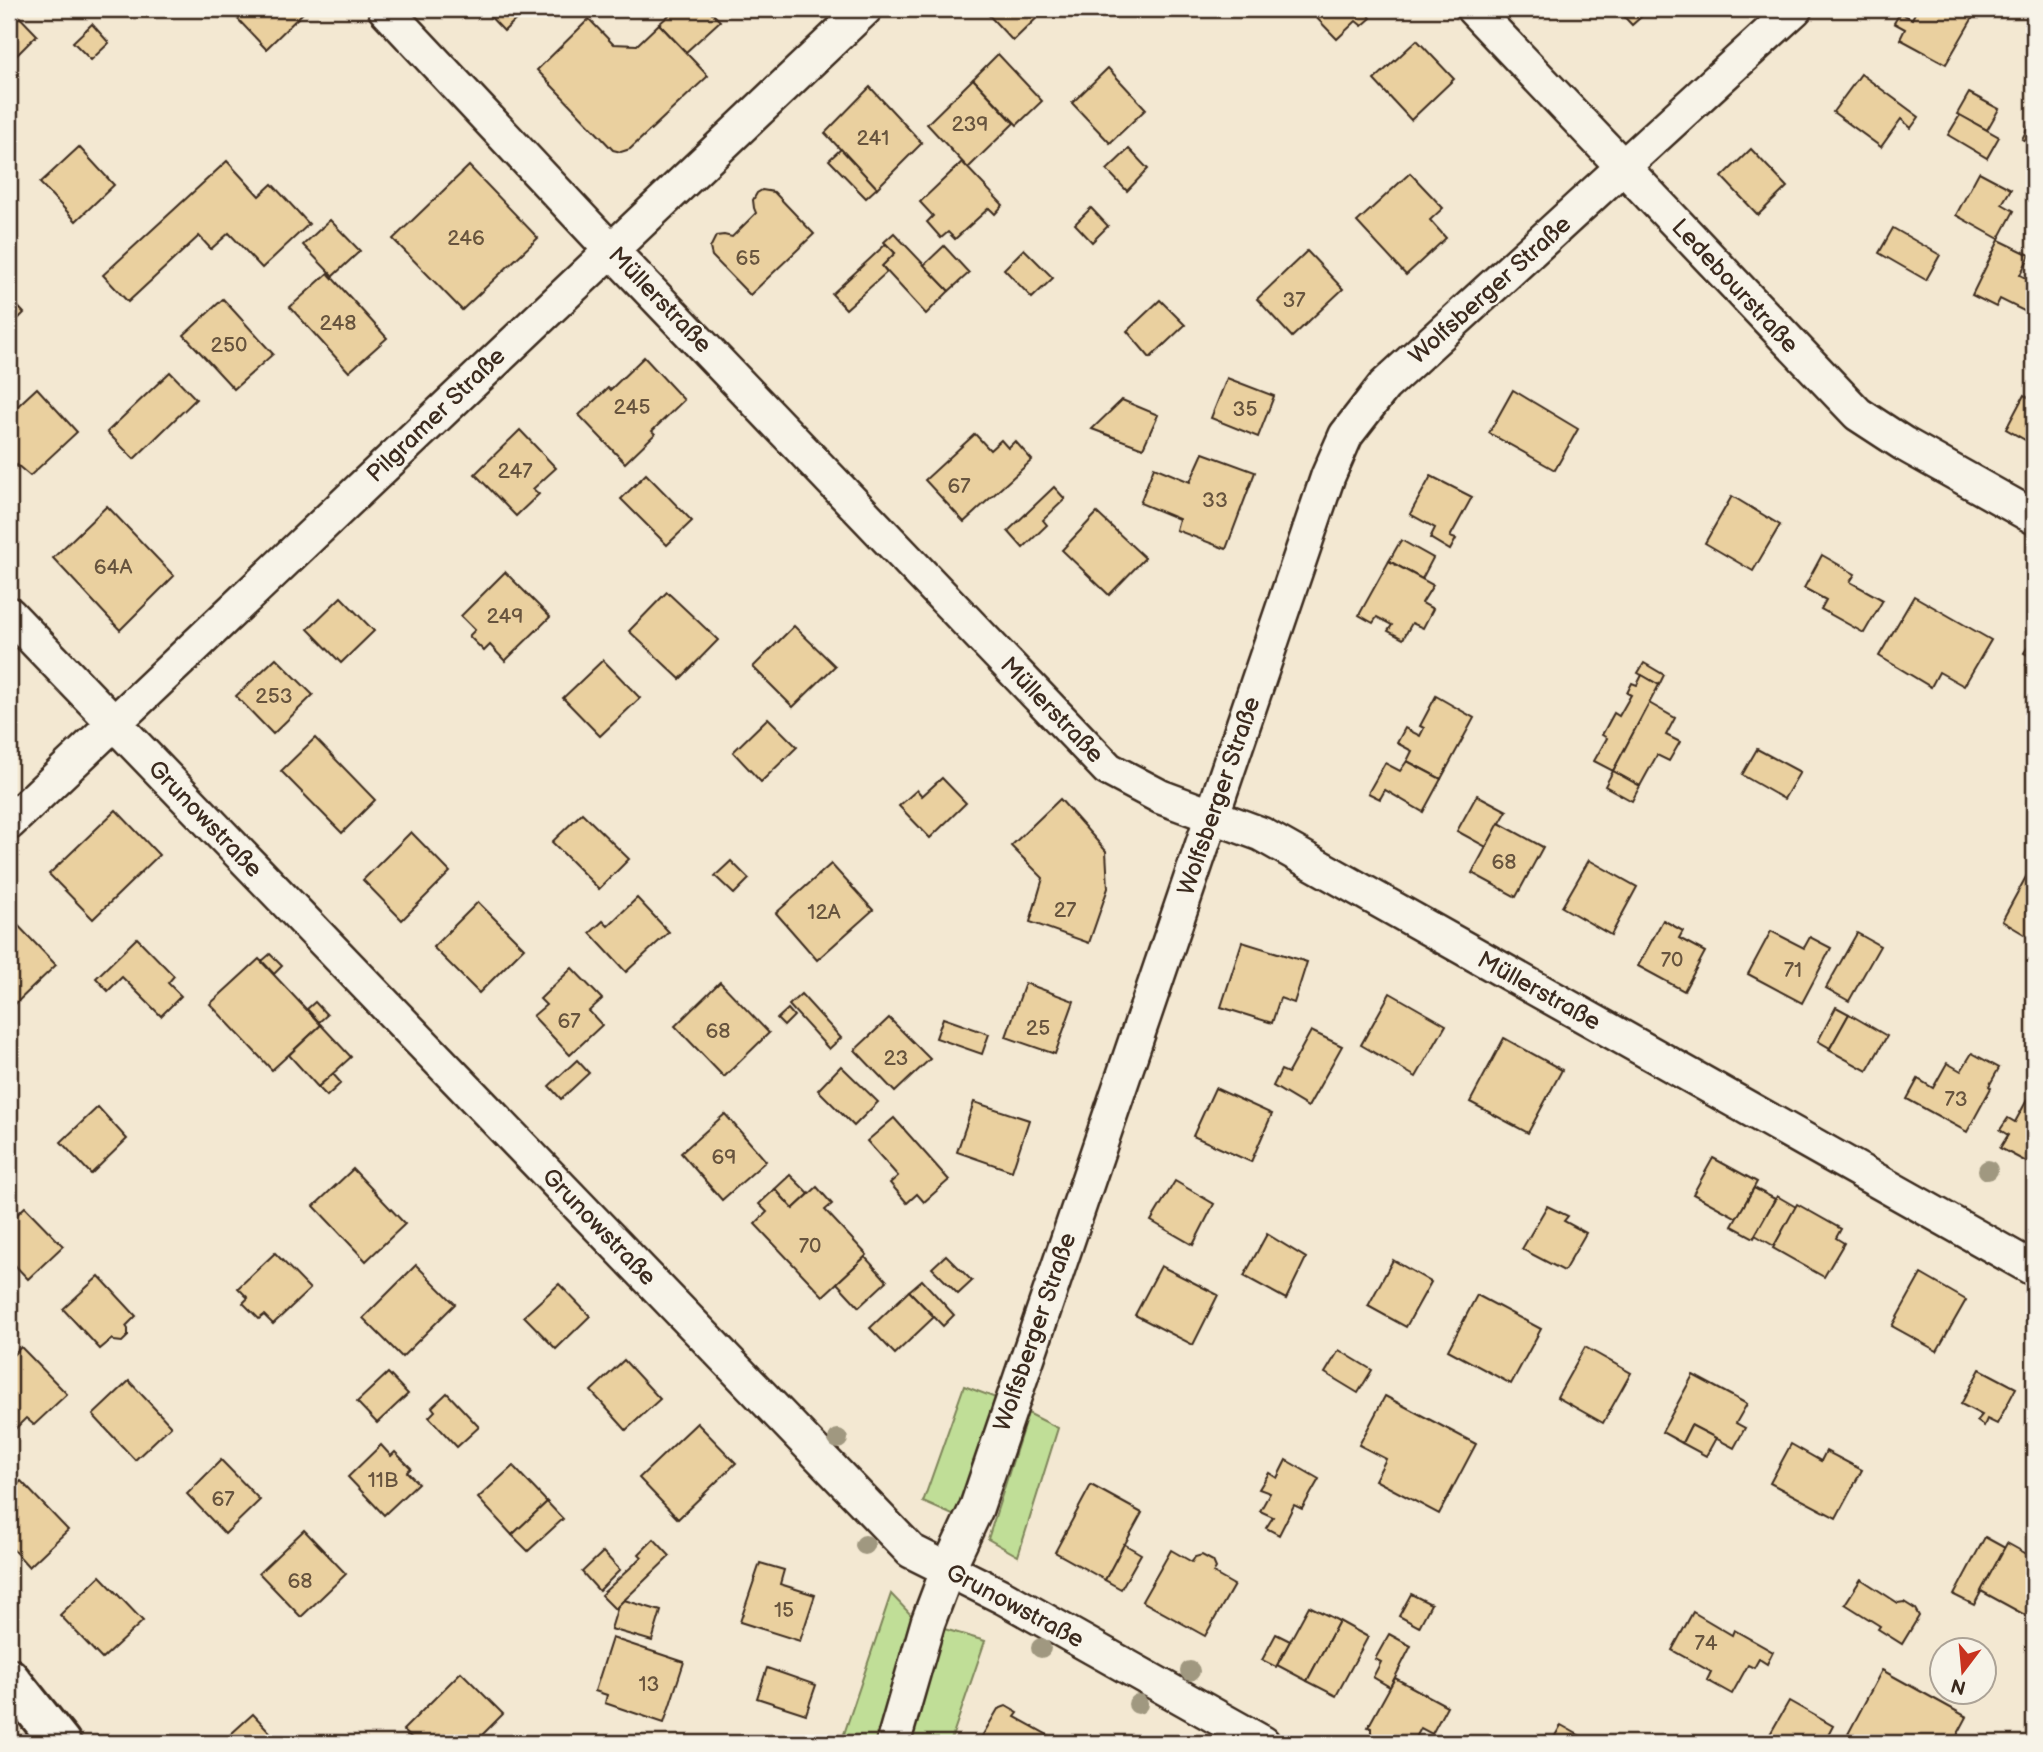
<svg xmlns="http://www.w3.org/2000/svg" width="2043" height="1752" viewBox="0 0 2043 1752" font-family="'Balsamiq Sans',sans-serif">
  <rect width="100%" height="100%" fill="#f3e8d2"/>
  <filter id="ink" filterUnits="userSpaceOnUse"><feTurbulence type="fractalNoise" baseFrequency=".0143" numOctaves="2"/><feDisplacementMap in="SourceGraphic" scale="14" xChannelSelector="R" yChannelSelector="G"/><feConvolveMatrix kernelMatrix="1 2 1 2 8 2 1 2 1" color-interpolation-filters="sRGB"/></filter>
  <g filter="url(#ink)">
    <g fill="#c0de97" stroke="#7e845a" stroke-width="2">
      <polygon points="964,1386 996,1398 957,1517 923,1502"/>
      <polygon points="1028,1413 1058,1428 1018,1556 988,1539"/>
      <polygon points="891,1594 915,1619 879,1743 841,1743"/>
      <polygon points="941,1628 985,1641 950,1743 907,1743"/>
    </g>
    <g fill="#ead09f" stroke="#3b2a1e" stroke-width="2">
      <polygon points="9,9 12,9 37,35 9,63"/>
      <polygon points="241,9 305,9 306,10 266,49 234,15"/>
      <polygon points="483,9 527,9 504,31"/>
      <polygon points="676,9 708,9 720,21 686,52 659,24"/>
      <polygon points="983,9 1046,9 1013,41"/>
      <polygon points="1308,9 1370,9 1366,13 1371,18 1362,26 1356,21 1337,39"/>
      <polygon points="1617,9 1650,9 1632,25"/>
      <polygon points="1917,9 1965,9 1975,14 1946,64 1900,39 1905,29 1894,23 1900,13 1912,19"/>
      <polygon points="589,19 613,44 637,45 659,24 708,76 630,149 621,152 613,150 537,70"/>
      <polygon points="92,24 109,43 91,60 73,42"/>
      <polygon points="1417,40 1454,79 1411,120 1374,80"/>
      <polygon points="998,54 1042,101 1017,125 973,79"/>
      <polygon points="1108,68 1146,109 1110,143 1072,103"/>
      <polygon points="1861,74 1919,117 1911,128 1901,119 1881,147 1833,112"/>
      <polygon points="973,79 1014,123 968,168 927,124"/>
      <polygon points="870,87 922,143 877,188 825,133"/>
      <polygon points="1969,93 1999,109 1987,130 1957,114"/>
      <polygon points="1960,115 1999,137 1987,158 1948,135"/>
      <polygon points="2034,116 2034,146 2022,139"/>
      <polygon points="79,147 114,185 76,221 40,183"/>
      <polygon points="841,149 877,188 866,198 829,160"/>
      <polygon points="1129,149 1148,169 1127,191 1107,170"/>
      <polygon points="1751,149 1787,187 1758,215 1722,177"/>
      <polygon points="227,161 259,196 272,184 309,224 262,268 229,233 211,249 199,236 128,302 103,275"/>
      <polygon points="962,162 1003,205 995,214 989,208 955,239 948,232 941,238 927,222 933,216 920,202"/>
      <polygon points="469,166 538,238 462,310 393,239"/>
      <polygon points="1979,172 2011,189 2002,204 2014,211 1999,239 1956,215"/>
      <polygon points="1410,173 1443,208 1430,220 1446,238 1406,275 1357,222"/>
      <polygon points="762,190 774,192 814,234 750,295 712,256 710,248 716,236 724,235 732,237 756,213 754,208 753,200 757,193"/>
      <polygon points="1091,208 1108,226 1092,242 1075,224"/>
      <polygon points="330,220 360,251 333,276 303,245"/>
      <polygon points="1893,228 1940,255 1926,280 1879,253"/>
      <polygon points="894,233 949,291 926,314 882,266 895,253 884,242"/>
      <polygon points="1999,240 2030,255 2020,275 2034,282 2034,316 2000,299 1996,307 1972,295"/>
      <polygon points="886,244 895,253 882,266 887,272 846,309 832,294"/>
      <polygon points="944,246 969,273 949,291 924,265"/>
      <polygon points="1024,249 1053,278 1032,298 1004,269"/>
      <polygon points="1307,251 1343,289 1292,337 1257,299"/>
      <polygon points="328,273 387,338 349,372 290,307"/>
      <polygon points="9,297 24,313 9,328"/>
      <polygon points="223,299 273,354 234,389 184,335"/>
      <polygon points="1160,300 1185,325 1150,358 1127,331"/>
      <polygon points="644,357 684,400 652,431 655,434 625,463 579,415 608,388 610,390"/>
      <polygon points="170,372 196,399 134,459 107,432"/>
      <polygon points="1227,378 1274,396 1258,437 1211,418"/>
      <polygon points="37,388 77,432 30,476 17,465 9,474 9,414"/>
      <polygon points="1513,390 1578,429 1555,470 1489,433"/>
      <polygon points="2024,395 2034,401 2034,445 2006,429"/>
      <polygon points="1122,400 1158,415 1143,448 1092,429"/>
      <polygon points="520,430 556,468 533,489 539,494 516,516 475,474"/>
      <polygon points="975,434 990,450 1001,440 1008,448 1015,441 1032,460 964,522 925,480"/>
      <polygon points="1203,453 1255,472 1226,549 1176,530 1179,519 1140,503 1154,467 1190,482"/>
      <polygon points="646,474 692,521 667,545 621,499"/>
      <polygon points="1431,476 1472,497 1450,537 1456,539 1450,550 1430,538 1435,528 1410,514"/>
      <polygon points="1054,487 1065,499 1043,520 1047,525 1023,548 1008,531"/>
      <polygon points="1732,496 1780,525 1753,571 1705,543"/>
      <polygon points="107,506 174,576 120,630 53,558"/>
      <polygon points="1097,513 1145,558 1109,595 1062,550"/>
      <polygon points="1401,540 1433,558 1422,579 1389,561"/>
      <polygon points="1822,555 1855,574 1850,582 1883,600 1864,633 1821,609 1826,600 1804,588"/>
      <polygon points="1389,561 1433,585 1422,603 1433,609 1423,628 1412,623 1403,639 1388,631 1392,625 1377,617 1373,623 1359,615"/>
      <polygon points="505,572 550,617 505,661 490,645 484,651 469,636 475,630 461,616"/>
      <polygon points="667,592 718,640 680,679 629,631"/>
      <polygon points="1914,596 1991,640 1964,686 1939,672 1931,687 1879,656"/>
      <polygon points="341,597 374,631 341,663 308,629"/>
      <polygon points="794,626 835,666 793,707 753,667"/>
      <polygon points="2029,645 2034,648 2034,670 2026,665 2031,657 2024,653"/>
      <polygon points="276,658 313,695 273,734 236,696"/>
      <polygon points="603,660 640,698 600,736 563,698"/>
      <polygon points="1644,663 1664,675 1659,685 1638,673"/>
      <polygon points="1642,675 1659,685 1613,771 1594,761 1607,738 1602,735 1614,713 1619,716 1631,695 1627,693 1632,683 1637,685"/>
      <polygon points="1436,696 1474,718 1441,779 1407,761 1412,751 1397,743 1405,728 1420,736 1424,728 1420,726"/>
      <polygon points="1649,703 1675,718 1666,735 1680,742 1669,761 1657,755 1640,786 1613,771"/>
      <polygon points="768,718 797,747 761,782 733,752"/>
      <polygon points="315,738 375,800 342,833 281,771"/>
      <polygon points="1757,749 1800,772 1784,799 1742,775"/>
      <polygon points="1407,761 1441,779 1423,812 1385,790 1380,799 1368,793 1385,763 1400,771"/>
      <polygon points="1613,771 1640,786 1632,801 1605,786"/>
      <polygon points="942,778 966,803 930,838 899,806 917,790 922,796"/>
      <polygon points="1477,795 1507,811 1486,847 1457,831"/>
      <polygon points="1060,799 1106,851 1108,888 1089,943 1030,922 1043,878 1011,846"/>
      <polygon points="116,810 159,855 93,919 49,874"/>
      <polygon points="582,813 629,859 599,889 552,842"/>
      <polygon points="1499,823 1543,847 1516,897 1472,873"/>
      <polygon points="411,832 450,872 402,920 363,880"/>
      <polygon points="1589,860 1637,887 1611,935 1562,907"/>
      <polygon points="731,861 749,879 734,894 715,876"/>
      <polygon points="831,864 873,910 817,960 776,913"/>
      <polygon points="2027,875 2034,880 2034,940 2002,921"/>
      <polygon points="637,898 669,932 626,972 590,933 603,921 608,926"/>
      <polygon points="478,902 524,948 479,993 433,947"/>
      <polygon points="9,916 56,965 13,1006 9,1002"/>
      <polygon points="1663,920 1683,931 1679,938 1705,952 1684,991 1638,966"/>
      <polygon points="1771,931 1804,948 1810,937 1831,948 1802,1003 1748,974"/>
      <polygon points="1857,933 1880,946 1849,1001 1826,988"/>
      <polygon points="137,938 174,976 168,983 181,996 161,1016 122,977 108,991 96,978"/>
      <polygon points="1242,942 1307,962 1294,1003 1280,998 1272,1023 1221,1007"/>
      <polygon points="270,954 282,966 274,974 262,961"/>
      <polygon points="259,959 321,1025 272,1070 210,1004"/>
      <polygon points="572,968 602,999 589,1011 602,1025 570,1055 533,1016 546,1005 540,999"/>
      <polygon points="720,982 769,1033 724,1077 675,1026"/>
      <polygon points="1025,983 1074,1001 1055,1054 1006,1037"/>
      <polygon points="1390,993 1446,1025 1416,1077 1361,1045"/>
      <polygon points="801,994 841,1038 829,1049 789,1005"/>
      <polygon points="315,1002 327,1015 319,1022 307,1009"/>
      <polygon points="1836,1007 1849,1014 1830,1048 1818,1041"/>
      <polygon points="788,1009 794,1016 784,1026 777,1019"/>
      <polygon points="1849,1014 1887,1036 1867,1071 1829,1050"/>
      <polygon points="889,1018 930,1059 895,1092 855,1050"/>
      <polygon points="943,1018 989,1034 982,1054 936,1038"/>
      <polygon points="321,1025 351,1057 318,1087 289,1055"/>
      <polygon points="1311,1031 1342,1046 1308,1107 1273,1086 1281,1070 1288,1073"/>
      <polygon points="1504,1038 1562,1070 1528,1133 1470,1102"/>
      <polygon points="1972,1053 1999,1068 1989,1086 1991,1088 1967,1132 1907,1099 1918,1079 1933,1088 1947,1063 1961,1071"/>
      <polygon points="577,1060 589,1073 561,1099 549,1086"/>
      <polygon points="841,1066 878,1102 854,1126 818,1090"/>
      <polygon points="333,1074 341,1083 327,1096 318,1087"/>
      <polygon points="2034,1087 2034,1166 2000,1148 2008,1135 2000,1130 2008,1118 2015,1122"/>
      <polygon points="1215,1088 1272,1114 1251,1162 1193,1136"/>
      <polygon points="974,1102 1029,1120 1012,1171 957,1152"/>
      <polygon points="98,1107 127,1139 91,1174 61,1142"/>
      <polygon points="725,1114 766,1161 722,1200 681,1153"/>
      <polygon points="894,1118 949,1180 924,1202 917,1194 907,1203 890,1183 898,1176 867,1141"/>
      <polygon points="1713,1158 1757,1182 1737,1218 1693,1194"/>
      <polygon points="353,1169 405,1224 366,1261 314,1206"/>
      <polygon points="790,1175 809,1194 793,1209 775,1189"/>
      <polygon points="1175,1181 1214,1204 1193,1245 1151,1221"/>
      <polygon points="817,1187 832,1204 825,1210 867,1255 823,1296 755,1224 767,1212 759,1204 775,1189 793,1209"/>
      <polygon points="1754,1188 1775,1199 1754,1238 1732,1226"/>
      <polygon points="1777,1196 1796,1207 1774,1246 1755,1235"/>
      <polygon points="1797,1204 1841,1229 1836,1238 1844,1243 1824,1277 1773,1248"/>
      <polygon points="1547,1206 1568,1216 1564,1221 1586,1233 1564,1271 1522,1249"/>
      <polygon points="25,1207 63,1246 28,1279 9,1259 9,1222"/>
      <polygon points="1267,1234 1306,1258 1286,1299 1244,1276"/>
      <polygon points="275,1253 310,1289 273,1324 264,1315 259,1319 243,1303 248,1298 238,1288"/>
      <polygon points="946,1255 972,1281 958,1294 932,1268"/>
      <polygon points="865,1257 887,1281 859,1307 837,1283"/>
      <polygon points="1393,1260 1431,1282 1406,1327 1368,1306"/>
      <polygon points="416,1265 455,1304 402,1357 363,1318"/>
      <polygon points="1161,1266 1218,1295 1193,1345 1135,1315"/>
      <polygon points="1921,1274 1966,1300 1937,1351 1892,1326"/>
      <polygon points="99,1276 136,1316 126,1326 128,1329 128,1336 122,1342 114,1341 112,1339 100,1349 63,1309"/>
      <polygon points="922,1280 954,1315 943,1326 909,1291"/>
      <polygon points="559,1284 590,1316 556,1349 524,1316"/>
      <polygon points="909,1291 934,1317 895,1354 870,1328"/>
      <polygon points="1477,1295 1541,1329 1511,1384 1448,1350"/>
      <polygon points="21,1347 67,1394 34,1425 26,1418 13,1431 9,1427 9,1359"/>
      <polygon points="1585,1347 1631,1373 1603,1423 1557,1397"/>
      <polygon points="1339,1350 1372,1370 1358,1393 1325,1373"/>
      <polygon points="624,1360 660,1399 626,1430 591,1391"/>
      <polygon points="1980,1369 2016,1388 1997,1424 1987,1419 1984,1426 1977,1421 1982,1415 1961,1404"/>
      <polygon points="388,1373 408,1394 377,1423 357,1402"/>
      <polygon points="1693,1375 1747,1404 1736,1423 1745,1428 1734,1448 1691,1425 1682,1443 1662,1432"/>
      <polygon points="129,1381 171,1426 135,1460 93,1415"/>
      <polygon points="447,1393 479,1427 457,1447 429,1417 435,1411 432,1407"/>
      <polygon points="1385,1396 1476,1444 1439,1514 1375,1480 1386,1459 1359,1445"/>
      <polygon points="697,1423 736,1463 678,1519 639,1478"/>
      <polygon points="1691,1425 1716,1438 1706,1456 1682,1443"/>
      <polygon points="1791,1444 1821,1461 1826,1451 1862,1470 1836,1518 1770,1483"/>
      <polygon points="381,1445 391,1456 395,1452 411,1468 407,1472 418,1483 384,1515 348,1477"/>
      <polygon points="221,1460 260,1500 225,1534 187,1494"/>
      <polygon points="1286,1460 1319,1479 1302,1509 1294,1505 1279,1535 1266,1528 1273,1517 1260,1511 1270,1493 1259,1489 1269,1473 1277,1478"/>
      <polygon points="513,1466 547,1502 512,1535 478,1498"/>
      <polygon points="21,1481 68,1530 29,1567 9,1545 9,1493"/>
      <polygon points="1091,1485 1142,1513 1105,1580 1055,1552"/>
      <polygon points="547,1502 563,1519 528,1551 512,1535"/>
      <polygon points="304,1530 346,1574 301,1617 259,1573"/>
      <polygon points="1985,1537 2005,1548 1974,1605 1954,1595"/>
      <polygon points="654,1539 670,1556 615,1609 601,1595 642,1557 639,1554"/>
      <polygon points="2007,1543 2034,1558 2034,1620 1981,1591"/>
      <polygon points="1124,1544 1141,1554 1121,1589 1105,1580"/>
      <polygon points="1171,1550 1192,1562 1195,1557 1202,1555 1213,1561 1216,1568 1213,1573 1234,1585 1205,1636 1142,1601"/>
      <polygon points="603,1552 620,1570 599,1591 582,1572"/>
      <polygon points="760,1563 784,1570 780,1584 815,1595 800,1641 740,1622"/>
      <polygon points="100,1576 143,1621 102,1659 60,1615"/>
      <polygon points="1861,1579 1898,1603 1904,1602 1915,1609 1919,1616 1902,1644 1878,1629 1880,1626 1845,1604"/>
      <polygon points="1411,1594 1431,1604 1419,1627 1399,1616"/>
      <polygon points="624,1600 661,1611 652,1641 611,1629 618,1606"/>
      <polygon points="1309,1606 1339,1621 1307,1681 1277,1665"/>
      <polygon points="1693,1612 1732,1635 1734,1630 1773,1652 1767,1664 1759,1659 1754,1668 1748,1665 1732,1694 1707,1680 1711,1672 1672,1650"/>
      <polygon points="1339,1621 1368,1637 1336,1696 1307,1681"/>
      <polygon points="1276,1634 1290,1641 1276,1667 1262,1660"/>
      <polygon points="1389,1634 1411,1646 1390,1687 1373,1677 1381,1662 1375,1659"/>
      <polygon points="612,1638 684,1662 664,1723 605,1703 607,1695 595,1691"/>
      <polygon points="767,1668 816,1685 806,1714 757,1698"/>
      <polygon points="1882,1670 1967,1717 1953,1743 1865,1743 1848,1734"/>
      <polygon points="461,1672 503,1714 474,1743 417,1743 403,1730"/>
      <polygon points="1395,1678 1447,1706 1432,1734 1421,1728 1413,1743 1398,1743 1389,1738 1383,1741 1371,1733 1371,1728 1368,1727"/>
      <polygon points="1789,1701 1833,1726 1824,1743 1765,1743"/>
      <polygon points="1006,1706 1018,1713 1015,1717 1048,1735 1043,1743 978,1743 998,1709"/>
      <polygon points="253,1714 280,1743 221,1743"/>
      <polygon points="1561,1725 1593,1743 1551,1743"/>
    </g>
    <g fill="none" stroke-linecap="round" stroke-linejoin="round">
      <defs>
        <g id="minor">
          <polyline points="385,9 610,249 1108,769 1161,797 1261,834 2034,1269"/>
          <polyline points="1473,9 1858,414 1904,444 2034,517"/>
          <polyline points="9,614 911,1551 1003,1597 1263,1743"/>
          <polyline points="9,823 865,9"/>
          <polyline points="893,1743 928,1622 948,1569 976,1509 1328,476 1346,435 1384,386 1795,9"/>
        </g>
        <polyline id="tertiary" points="9,1678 61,1743"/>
      </defs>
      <use href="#minor" stroke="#3b2a1e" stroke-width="38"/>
      <use href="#tertiary" stroke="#3b2a1e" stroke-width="44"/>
      <use href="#minor" stroke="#f7f3e8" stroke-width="33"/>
      <use href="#tertiary" stroke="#f7f3e8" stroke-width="38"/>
    </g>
    <g fill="#a09880">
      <circle cx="1988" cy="1170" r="10"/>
      <circle cx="838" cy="1439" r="10"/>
      <circle cx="865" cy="1545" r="10"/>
      <circle cx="1041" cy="1648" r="10"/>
      <circle cx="1190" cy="1671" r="10"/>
      <circle cx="1138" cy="1704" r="10"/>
    </g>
  </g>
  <g text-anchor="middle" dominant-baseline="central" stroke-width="5" stroke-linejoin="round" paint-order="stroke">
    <g font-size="21" fill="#67543e">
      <text x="970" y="124">239</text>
      <text x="873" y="138">241</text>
      <text x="466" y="238">246</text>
      <text x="748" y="258">65</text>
      <text x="1294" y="300">37</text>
      <text x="338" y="323">248</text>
      <text x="229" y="345">250</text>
      <text x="632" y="407">245</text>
      <text x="1245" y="409">35</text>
      <text x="515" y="471">247</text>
      <text x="959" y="486">67</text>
      <text x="1215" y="500">33</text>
      <text x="113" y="567">64A</text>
      <text x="505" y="616">249</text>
      <text x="274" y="696">253</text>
      <text x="1504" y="862">68</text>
      <text x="1065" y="910">27</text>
      <text x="824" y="912">12A</text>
      <text x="1672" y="960">70</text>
      <text x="1793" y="970">71</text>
      <text x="569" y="1021">67</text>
      <text x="1038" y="1028">25</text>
      <text x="718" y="1031">68</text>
      <text x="896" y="1058">23</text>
      <text x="1956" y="1099">73</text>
      <text x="724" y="1157">69</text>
      <text x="810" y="1246">70</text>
      <text x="383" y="1480">11B</text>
      <text x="223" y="1499">67</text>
      <text x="300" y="1581">68</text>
      <text x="784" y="1610">15</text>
      <text x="1706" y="1643">74</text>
      <text x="649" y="1684">13</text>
    </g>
    <g font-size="24" fill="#3b2a1e" stroke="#f7f3e8">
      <text transform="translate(1735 286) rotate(47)">Ledebourstraße</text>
      <text transform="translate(1490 290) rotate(-42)">Wolfsberger Straße</text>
      <text transform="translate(660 300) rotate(46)">Müllerstraße</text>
      <text transform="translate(436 415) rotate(-44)">Pilgramer Straße</text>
      <text transform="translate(1052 710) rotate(46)">Müllerstraße</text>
      <text transform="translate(1219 796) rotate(-71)">Wolfsberger Straße</text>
      <text transform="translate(205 819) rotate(46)">Grunowstraße</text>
      <text transform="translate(1539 991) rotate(29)">Müllerstraße</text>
      <text transform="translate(599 1227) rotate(46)">Grunowstraße</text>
      <text transform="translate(1035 1332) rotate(-71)">Wolfsberger Straße</text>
      <text transform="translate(1015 1606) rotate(28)">Grunowstraße</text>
    </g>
  </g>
  <rect width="2043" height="1752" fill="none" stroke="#f7f3e8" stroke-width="35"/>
  <rect x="18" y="18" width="2008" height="1717" fill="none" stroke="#3b2a1e" stroke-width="2.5" filter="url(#ink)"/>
  <g transform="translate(1963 1671) rotate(196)"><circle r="33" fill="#f7f3e8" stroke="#aca397" stroke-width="2"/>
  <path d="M0-5L12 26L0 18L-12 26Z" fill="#c8321e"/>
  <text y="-10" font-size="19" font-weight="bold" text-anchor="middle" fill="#3b2a1e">N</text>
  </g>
</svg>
